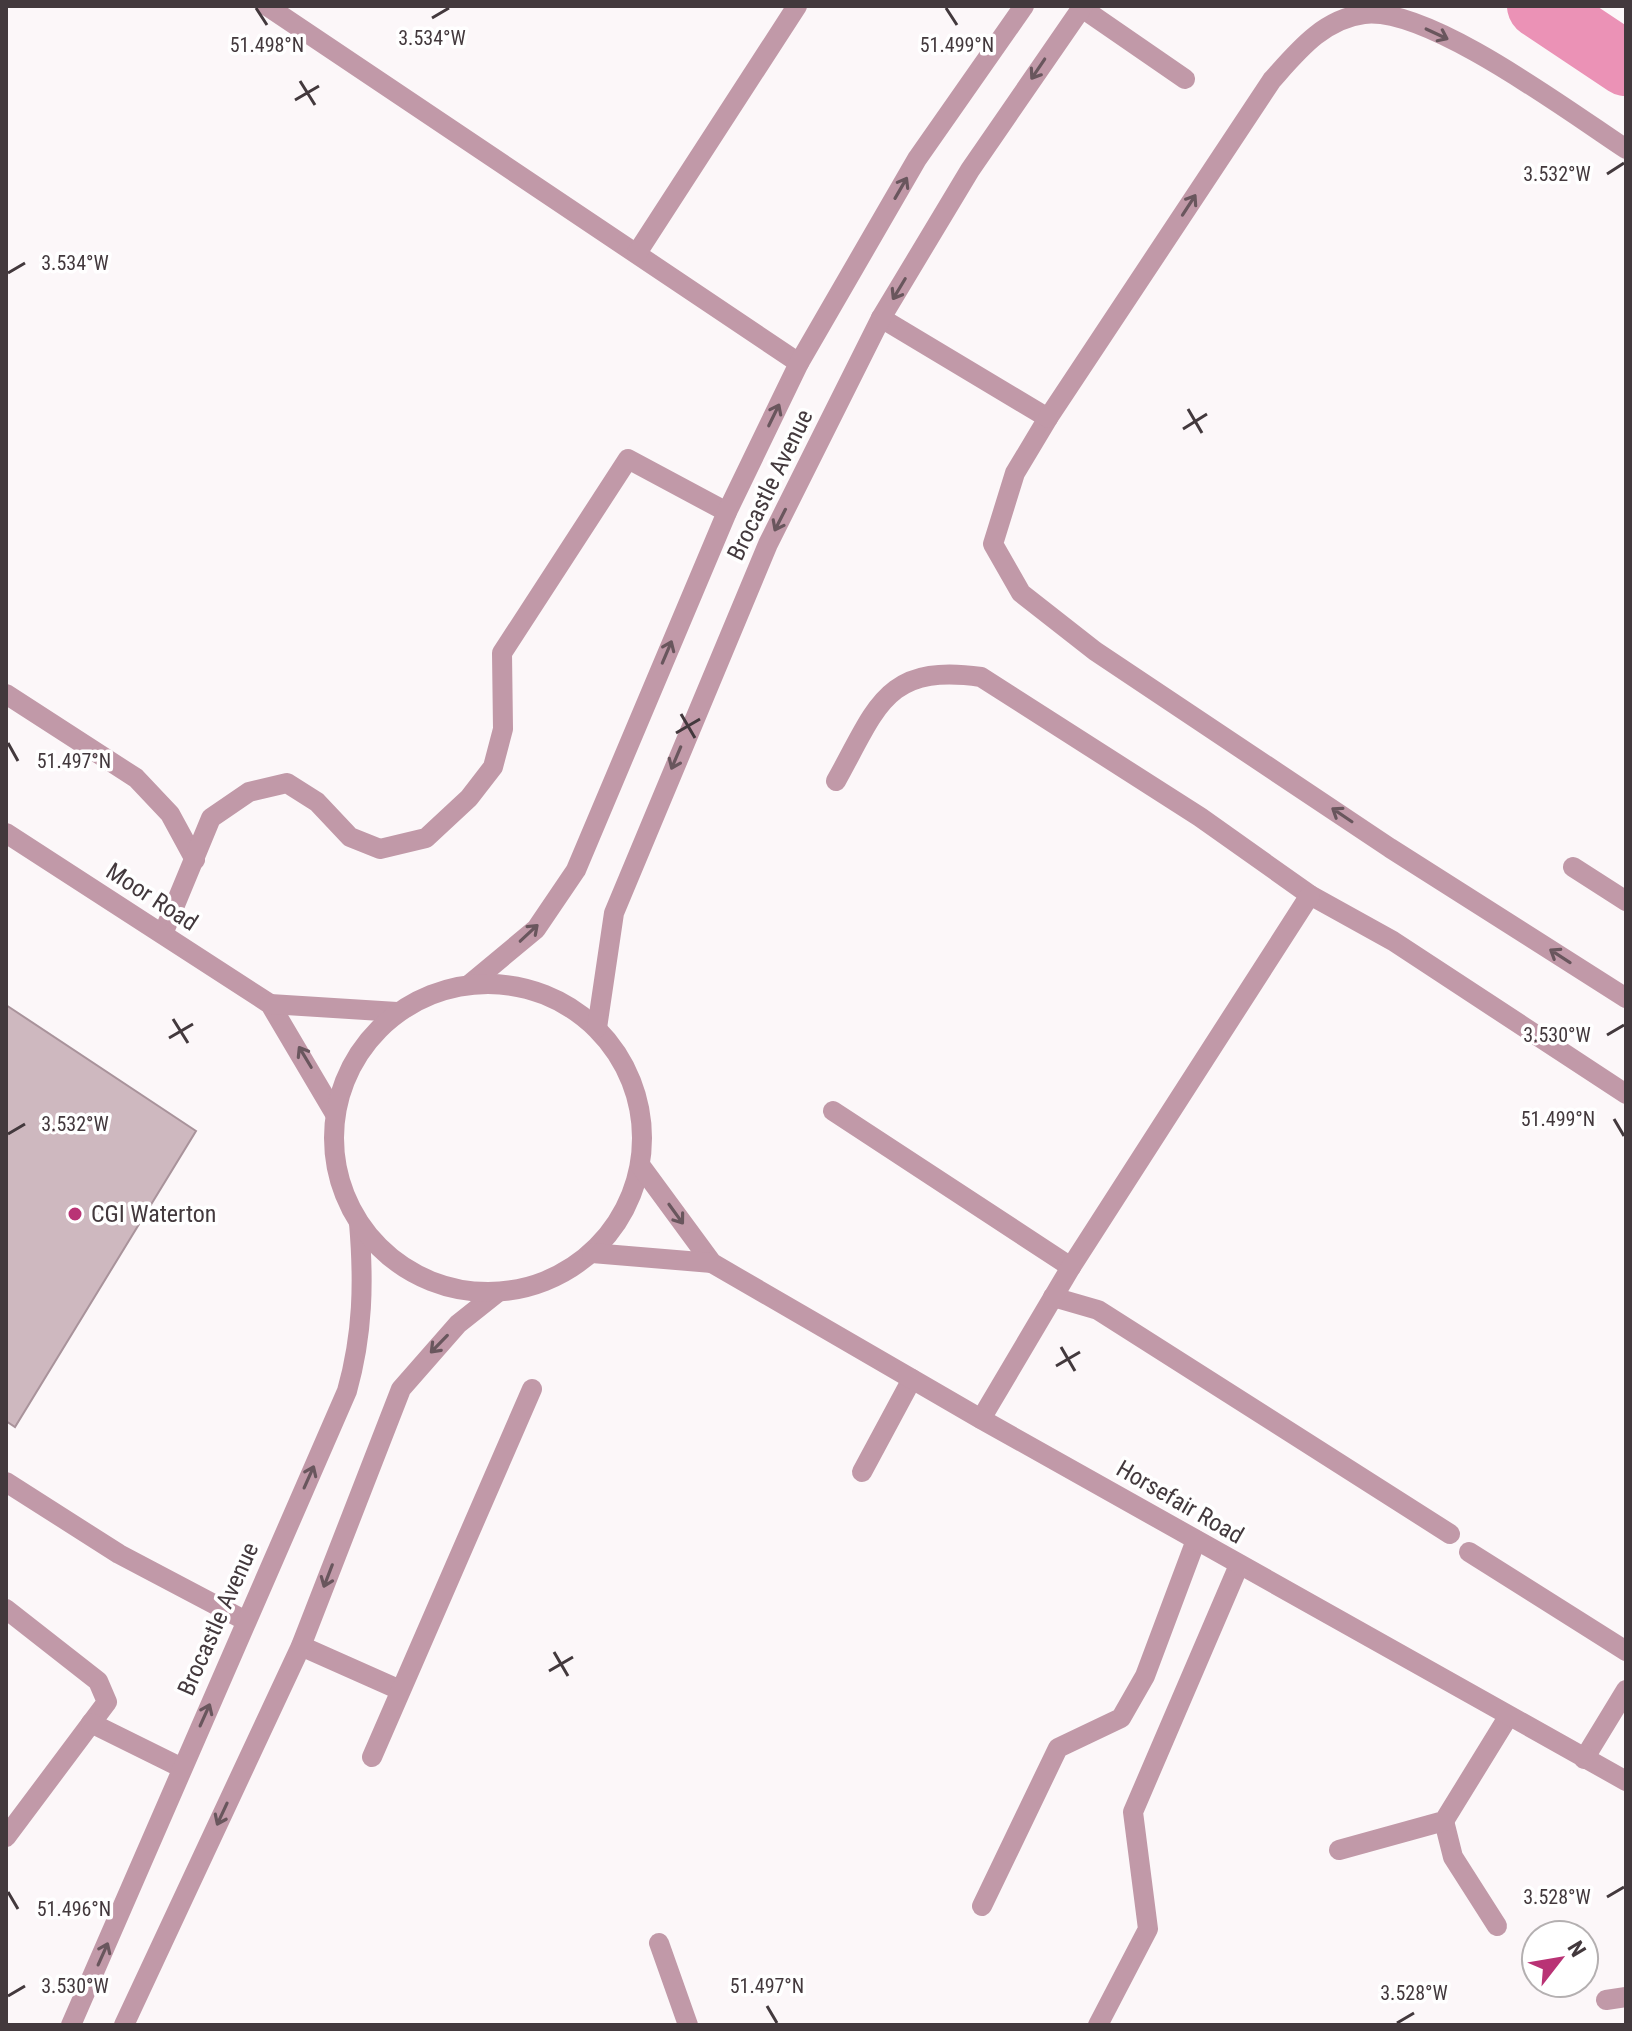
<svg xmlns="http://www.w3.org/2000/svg" width="1632" height="2031" viewBox="0 0 1632 2031" font-family="'Roboto Condensed',sans-serif">
  <rect width="100%" height="100%" fill="#fcf7f9"/>
  <g fill="none" stroke-linecap="round" stroke-linejoin="round">
    <polyline stroke="#eb92b6" stroke-width="64" points="1539,6 1626,64"/>
  </g>
  <polygon fill="#ceb8bf" stroke="#a9939b" stroke-width="2" points="6,1005 196,1131 15,1427 6,1421"/>
  <g fill="none" stroke-linecap="round" stroke-linejoin="round">
    <g stroke="#c199a8" stroke-width="20">
      <polyline points="267,6 799,363"/>
      <polyline points="1082,8 1185,79"/>
      <polyline points="637,253 797,6"/>
      <polyline points="881,318 1048,418 1015,473 993,544 1021,593 1095,651 1390,848 1626,998"/>
      <path d="M1048,418L1272,80C1297,52 1323,19 1364,14C1428,6 1571,113 1626,149"/>
      <polyline points="6,694 136,778 170,814 195,860"/>
      <path d="M836,781C877,708 885,663 981,677L1200,817L1310,895L1393,941L1626,1094"/>
      <polyline points="1573,867 1626,901"/>
      <polyline points="163,934 211,818 249,792 287,783 317,802 350,837 380,849 426,838 469,798 493,767 503,729 502,653 628,459 727,512"/>
      <polyline points="833,1111 1071,1267"/>
      <polyline points="1053,1297 1098,1310 1450,1534"/>
      <polyline points="981,1419 1071,1267 1310,895"/>
      <polyline points="862,1472 912,1379"/>
      <polyline points="6,1482 119,1554 246,1621"/>
      <polyline points="1469,1552 1626,1651"/>
      <polyline points="6,1609 98,1681 107,1702 6,1837"/>
      <polyline points="301,1646 400,1690"/>
      <polyline points="91,1723 182,1768"/>
      <polyline points="372,1757 532,1389"/>
      <polyline points="1584,1759 1626,1690"/>
      <polyline points="1444,1821 1453,1857 1497,1926"/>
      <polyline points="1339,1850 1444,1821 1508,1717"/>
      <polyline points="982,1906 1058,1748 1121,1718 1145,1676 1196,1540"/>
      <polyline points="659,1943 688,2025"/>
      <polyline points="1606,2000 1626,1997"/>
      <polyline points="1098,2025 1148,1929 1133,1812 1239,1565"/>
    </g>
    <g stroke="#c199a8" stroke-width="20">
      <polyline points="6,833 270,1004 335,1114"/>
      <polyline points="270,1004 397,1012"/>
      <path d="M71,2025L347,1391C363,1334 364,1282 359,1223"/>
      <polyline points="124,2025 301,1646 401,1389 458,1324 497,1293"/>
    </g>
    <g stroke="#c199a8" stroke-width="20">
      <polyline points="470,984 536,929 576,870 727,512 799,363 917,159 1024,6"/>
      <circle cx="488" cy="1138" r="154"/>
      <polyline points="597,1028 614,913 768,544 881,318 970,170 1083,6"/>
      <polyline points="640,1165 712,1263 981,1419 1626,1781"/>
      <polyline points="592,1253 712,1263"/>
    </g>
  </g>
  <defs><path id="oneway-shaft" d="M-6 0H5M1.5-3L5.5 0L1.5 3" fill="none" stroke-width="1.6" stroke-linecap="round" stroke-linejoin="round" transform="scale(2)"/></defs>
  <g stroke="#69565d">
    <use href="#oneway-shaft" transform="translate(1437 34) rotate(25)"/>
    <use href="#oneway-shaft" transform="translate(1038 69) rotate(124)"/>
    <use href="#oneway-shaft" transform="translate(901 188) rotate(-60)"/>
    <use href="#oneway-shaft" transform="translate(1189 205) rotate(-57)"/>
    <use href="#oneway-shaft" transform="translate(899 289) rotate(121)"/>
    <use href="#oneway-shaft" transform="translate(774 415) rotate(-64)"/>
    <use href="#oneway-shaft" transform="translate(780 520) rotate(117)"/>
    <use href="#oneway-shaft" transform="translate(667 652) rotate(-67)"/>
    <use href="#oneway-shaft" transform="translate(676 758) rotate(113)"/>
    <use href="#oneway-shaft" transform="translate(1342 815) rotate(-146)"/>
    <use href="#oneway-shaft" transform="translate(529 933) rotate(-43)"/>
    <use href="#oneway-shaft" transform="translate(1560 956) rotate(-147)"/>
    <use href="#oneway-shaft" transform="translate(305 1057) rotate(-121)"/>
    <use href="#oneway-shaft" transform="translate(676 1214) rotate(54)"/>
    <use href="#oneway-shaft" transform="translate(439 1344) rotate(134)"/>
    <use href="#oneway-shaft" transform="translate(309 1477) rotate(-66)"/>
    <use href="#oneway-shaft" transform="translate(328 1576) rotate(111)"/>
    <use href="#oneway-shaft" transform="translate(205 1715) rotate(-66)"/>
    <use href="#oneway-shaft" transform="translate(222 1814) rotate(115)"/>
    <use href="#oneway-shaft" transform="translate(103 1954) rotate(-66)"/>
  </g>
  <path fill="none" stroke="#43393d" stroke-width="3" d="M256,8L267,25M946,8L957,25M432,18L449,8M300,81L315,105M295,100L319,86M1607,174L1624,163M8,273L25,263M1188,409L1202,433M1183,429L1207,414M681,714L695,738M676,733L700,719M8,743L18,761M173,1019L188,1043M1607,1035L1624,1025M169,1038L193,1024M1614,1119L1624,1136M8,1134L25,1124M1061,1347L1075,1371M1056,1366L1080,1352M554,1652L568,1676M549,1671L573,1657M8,1892L18,1909M1607,1897L1624,1887M8,1996L25,1986M767,2006L777,2023M1397,2023L1414,2013"/>
  <circle fill="#b93375" stroke="#fff" stroke-width="3" cx="75" cy="1214" r="8"/>
  <g text-anchor="middle" dominant-baseline="central" stroke-width="7" stroke-linejoin="round" paint-order="stroke">
    <g font-size="24" fill="#43393d" stroke="#fff">
      <text transform="translate(770 485) rotate(-64)">Brocastle Avenue</text>
      <text transform="translate(152 897) rotate(33)">Moor Road</text>
      <text transform="translate(1180 1502) rotate(30)">Horsefair Road</text>
      <text transform="translate(218 1619) rotate(-66)">Brocastle Avenue</text>
    </g>
    <g font-size="24" fill="#43393d" stroke="#fff" text-anchor="start">
      <text x="91" y="1214">CGI Waterton</text>
    </g>
  </g>
  <g font-size="20" text-anchor="middle" fill="#43393d" stroke="#fff" stroke-width="7" stroke-linejoin="round" paint-order="stroke">
    <text x="432" y="45">3.534°W</text>
    <text x="267" y="52">51.498°N</text>
    <text x="957" y="52">51.499°N</text>
    <text x="1557" y="181">3.532°W</text>
    <text x="75" y="270">3.534°W</text>
    <text x="74" y="768">51.497°N</text>
    <text x="1557" y="1042">3.530°W</text>
    <text x="1558" y="1126">51.499°N</text>
    <text x="75" y="1131">3.532°W</text>
    <text x="1557" y="1904">3.528°W</text>
    <text x="74" y="1916">51.496°N</text>
    <text x="75" y="1993">3.530°W</text>
    <text x="767" y="1993">51.497°N</text>
    <text x="1414" y="2000">3.528°W</text>
  </g>
  <rect width="1632" height="2031" fill="none" stroke="#43393d" stroke-width="16"/>
  <g transform="translate(1560 1959) rotate(59)"><circle r="38" fill="#ffffff" stroke="#b4b0b1" stroke-width="2"/>
  <path d="M0-6L14 30L0 20L-14 30Z" fill="#b93375"/>
  <text y="-12" font-size="22" font-weight="bold" text-anchor="middle" fill="#43393d">N</text>
  </g>
</svg>
